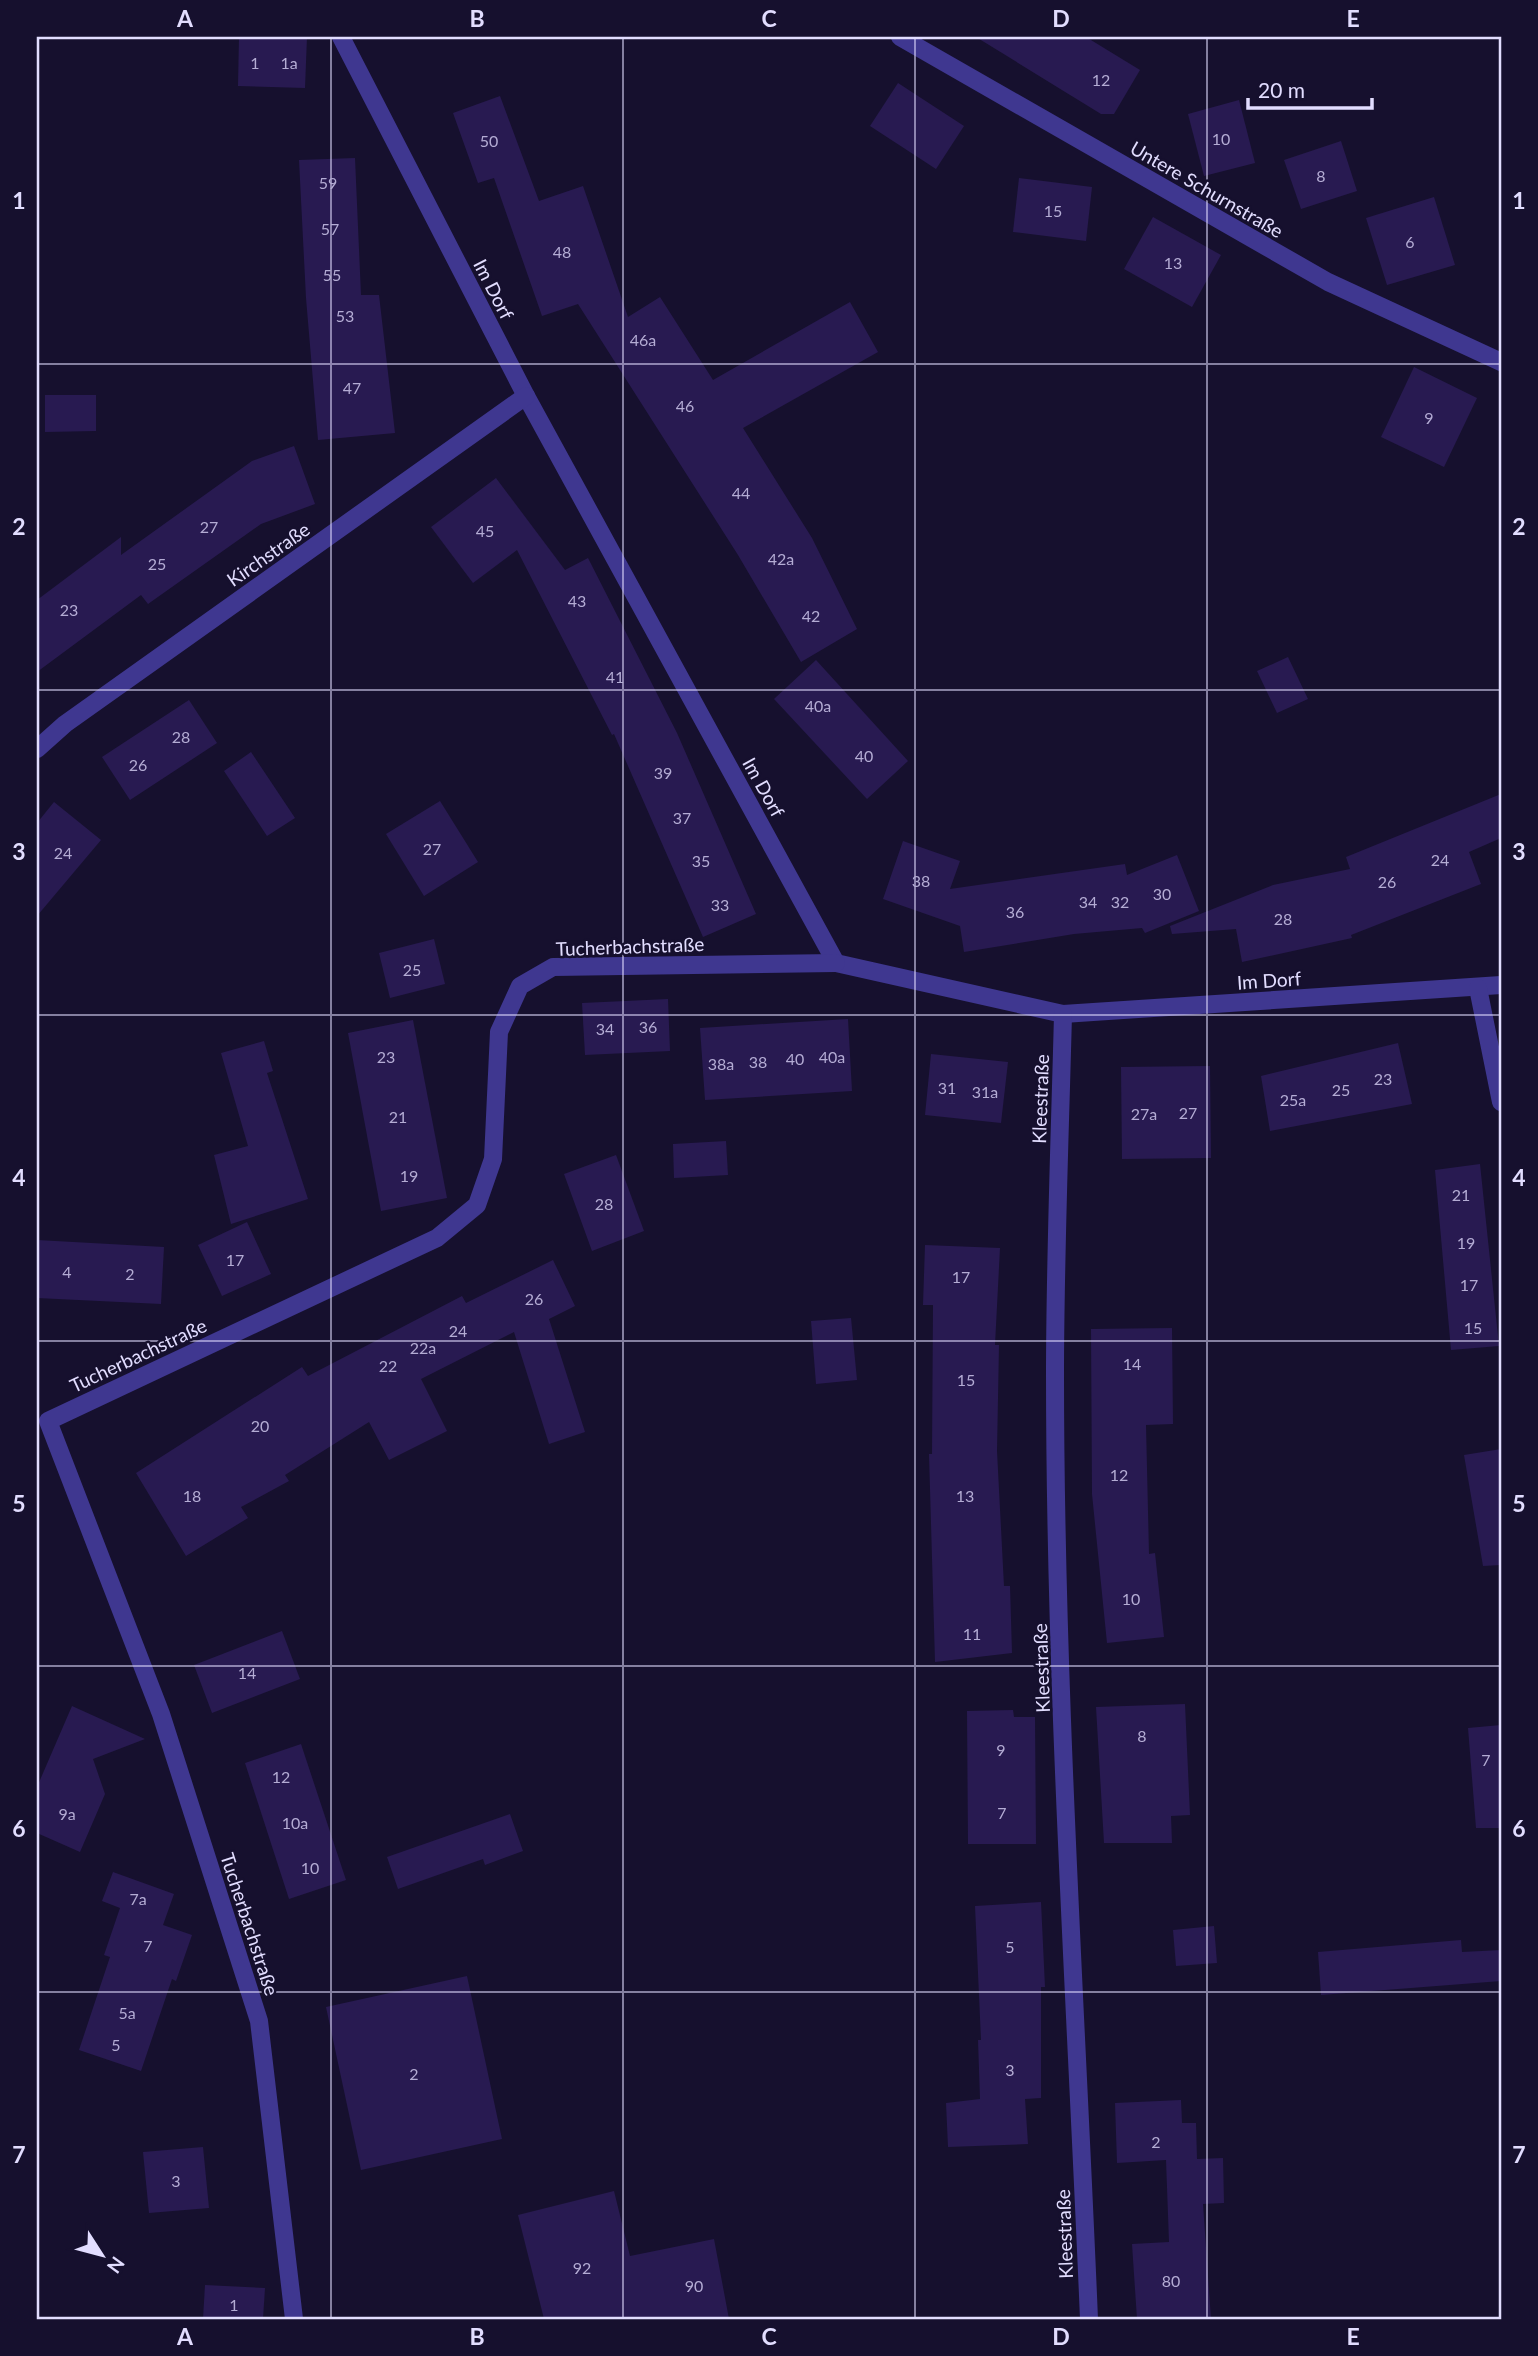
<svg xmlns="http://www.w3.org/2000/svg" width="1538" height="2356" viewBox="0 0 1538 2356" font-family="Lato,sans-serif">
  <rect width="100%" height="100%" fill="#16102e"/>
  <g fill="#281a51">
    <polygon points="239,37 307,37 305,88 238,86"/>
    <polygon points="976,37 1086,37 1140,70 1114,114 1101,114"/>
    <polygon points="898,83 964,126 936,169 870,126"/>
    <polygon points="500,96 539,201 583,186 628,317 660,297 713,380 850,302 878,352 743,428 812,538 857,629 801,662 738,555 578,304 542,316 494,178 478,183 453,113"/>
    <polygon points="1239,100 1255,163 1204,176 1188,114"/>
    <polygon points="1341,141 1357,191 1301,209 1284,160"/>
    <polygon points="355,158 361,295 379,295 395,433 318,440 306,298 299,160"/>
    <polygon points="1019,178 1092,187 1086,241 1013,232"/>
    <polygon points="1434,197 1455,265 1387,285 1366,218"/>
    <polygon points="1153,217 1221,255 1192,307 1124,269"/>
    <polygon points="1414,367 1477,398 1444,467 1381,437"/>
    <polygon points="45,395 96,395 96,431 45,432"/>
    <polygon points="294,446 315,504 261,524 148,604 141,595 37,672 37,600 121,537 121,555 252,461"/>
    <polygon points="496,478 565,570 588,558 677,733 756,914 703,937 614,734 612,735 517,550 473,583 431,527"/>
    <polygon points="1288,657 1308,699 1277,713 1257,671"/>
    <polygon points="816,660 908,761 867,799 774,699"/>
    <polygon points="189,700 217,743 130,800 102,757"/>
    <polygon points="251,752 295,818 267,836 224,771"/>
    <polygon points="1501,794 1501,838 1469,852 1481,884 1351,935 1352,938 1242,962 1236,929 1172,934 1170,926 1273,885 1350,869 1346,857"/>
    <polygon points="440,801 478,862 424,896 386,834"/>
    <polygon points="54,802 101,840 37,916 37,823"/>
    <polygon points="903,841 960,861 950,889 1125,864 1127,875 1177,855 1199,911 1145,933 1142,928 1074,934 964,952 960,926 883,899"/>
    <polygon points="434,939 445,984 390,998 379,953"/>
    <polygon points="668,999 670,1051 585,1055 582,1003"/>
    <polygon points="848,1019 852,1091 705,1100 700,1028"/>
    <polygon points="413,1020 447,1198 381,1211 348,1033"/>
    <polygon points="264,1041 273,1071 267,1073 308,1199 231,1224 214,1155 248,1146 221,1053"/>
    <polygon points="1398,1043 1412,1104 1270,1131 1261,1076"/>
    <polygon points="931,1054 1008,1062 1001,1123 925,1115"/>
    <polygon points="1210,1066 1211,1158 1122,1159 1121,1067"/>
    <polygon points="726,1141 728,1175 674,1178 673,1144"/>
    <polygon points="616,1155 644,1231 592,1251 564,1174"/>
    <polygon points="1480,1164 1499,1346 1451,1350 1435,1170"/>
    <polygon points="247,1222 271,1274 222,1296 198,1245"/>
    <polygon points="37,1240 164,1247 161,1304 37,1298"/>
    <polygon points="925,1245 1000,1248 995,1345 999,1345 997,1451 1004,1586 1010,1586 1012,1653 935,1662 929,1454 932,1454 933,1305 923,1305"/>
    <polygon points="553,1260 575,1306 549,1319 585,1432 549,1444 514,1332 421,1379 447,1431 389,1460 369,1422 285,1475 289,1481 241,1507 248,1518 186,1556 136,1473 302,1367 308,1376 462,1296 466,1303"/>
    <polygon points="851,1318 857,1380 816,1384 811,1321"/>
    <polygon points="1172,1328 1173,1424 1146,1425 1149,1554 1155,1553 1164,1637 1107,1643 1092,1494 1091,1329"/>
    <polygon points="1501,1449 1501,1565 1483,1566 1464,1455"/>
    <polygon points="282,1631 300,1679 212,1713 194,1665"/>
    <polygon points="1185,1704 1190,1815 1171,1816 1172,1843 1104,1843 1096,1707"/>
    <polygon points="72,1706 145,1739 93,1759 105,1794 80,1852 37,1833 37,1787"/>
    <polygon points="1013,1710 1014,1717 1035,1717 1036,1844 968,1844 967,1711"/>
    <polygon points="1501,1725 1501,1828 1476,1828 1468,1728"/>
    <polygon points="301,1744 346,1880 289,1899 245,1763"/>
    <polygon points="510,1814 523,1851 485,1865 483,1859 398,1889 387,1857"/>
    <polygon points="113,1872 174,1894 163,1925 192,1935 176,1981 172,1979 141,2071 79,2050 110,1957 104,1955 120,1908 102,1901"/>
    <polygon points="1041,1902 1045,1987 1041,1987 1041,2098 1025,2099 1028,2144 948,2147 946,2103 980,2099 978,2040 981,2040 975,1906"/>
    <polygon points="1214,1926 1217,1963 1176,1966 1173,1930"/>
    <polygon points="1461,1940 1462,1952 1501,1950 1501,1981 1321,1995 1318,1952"/>
    <polygon points="467,1976 502,2139 361,2170 326,2007"/>
    <polygon points="1181,2100 1182,2123 1196,2123 1197,2159 1223,2158 1224,2203 1203,2204 1211,2319 1137,2319 1132,2244 1169,2242 1166,2160 1117,2163 1115,2103"/>
    <polygon points="203,2147 209,2208 149,2213 143,2152"/>
    <polygon points="614,2191 630,2256 714,2239 729,2319 544,2319 518,2215"/>
    <polygon points="205,2285 265,2288 263,2319 203,2319"/>
  </g>
  <g fill="none" stroke-linecap="round" stroke-linejoin="round">
    <g stroke="#3f3790" stroke-width="18">
      <polyline points="341,37 526,396 836,963 1063,1014 1501,985"/>
      <polyline points="900,37 1328,282 1501,362"/>
      <polyline points="37,749 65,724 526,396"/>
      <polyline points="1478,988 1501,1102"/>
      <path d="M1063,1014C1060,1134 1055,1255 1055,1375C1055,1690 1076,2005 1089,2319"/>
      <polyline points="294,2319 259,2021 161,1714 48,1421 437,1238 477,1205 493,1159 499,1032 520,986 553,967 836,963"/>
    </g>
  </g>
  <path fill="none" stroke="#e2ddff" stroke-width="2" stroke-opacity="0.55" d="M331,37V2319M623,37V2319M915,37V2319M1207,37V2319M37,364H1501M37,690H1501M37,1015H1501M37,1341H1501M37,1666H1501M37,1992H1501"/>
  <g text-anchor="middle" dominant-baseline="central" stroke-width="5" stroke-linejoin="round" paint-order="stroke">
    <g font-size="16" fill="#b4acd4">
      <text x="255" y="62">1</text>
      <text x="289" y="62">1a</text>
      <text x="1101" y="79">12</text>
      <text x="1221" y="138">10</text>
      <text x="489" y="140">50</text>
      <text x="1321" y="175">8</text>
      <text x="328" y="182">59</text>
      <text x="1053" y="210">15</text>
      <text x="330" y="228">57</text>
      <text x="1410" y="241">6</text>
      <text x="562" y="251">48</text>
      <text x="1173" y="262">13</text>
      <text x="332" y="274">55</text>
      <text x="345" y="315">53</text>
      <text x="643" y="339">46a</text>
      <text x="352" y="387">47</text>
      <text x="685" y="405">46</text>
      <text x="1429" y="417">9</text>
      <text x="741" y="492">44</text>
      <text x="209" y="526">27</text>
      <text x="485" y="530">45</text>
      <text x="781" y="558">42a</text>
      <text x="157" y="563">25</text>
      <text x="577" y="600">43</text>
      <text x="69" y="609">23</text>
      <text x="811" y="615">42</text>
      <text x="615" y="676">41</text>
      <text x="818" y="705">40a</text>
      <text x="181" y="736">28</text>
      <text x="864" y="755">40</text>
      <text x="138" y="764">26</text>
      <text x="663" y="772">39</text>
      <text x="682" y="817">37</text>
      <text x="432" y="848">27</text>
      <text x="63" y="852">24</text>
      <text x="1440" y="859">24</text>
      <text x="701" y="860">35</text>
      <text x="921" y="880">38</text>
      <text x="1387" y="881">26</text>
      <text x="1162" y="893">30</text>
      <text x="1088" y="901">34</text>
      <text x="1120" y="901">32</text>
      <text x="720" y="904">33</text>
      <text x="1015" y="911">36</text>
      <text x="1283" y="918">28</text>
      <text x="412" y="969">25</text>
      <text x="648" y="1026">36</text>
      <text x="605" y="1028">34</text>
      <text x="386" y="1056">23</text>
      <text x="832" y="1056">40a</text>
      <text x="795" y="1058">40</text>
      <text x="758" y="1061">38</text>
      <text x="721" y="1063">38a</text>
      <text x="1383" y="1078">23</text>
      <text x="947" y="1087">31</text>
      <text x="1341" y="1089">25</text>
      <text x="985" y="1091">31a</text>
      <text x="1293" y="1099">25a</text>
      <text x="1188" y="1112">27</text>
      <text x="1144" y="1113">27a</text>
      <text x="398" y="1116">21</text>
      <text x="409" y="1175">19</text>
      <text x="1461" y="1194">21</text>
      <text x="604" y="1203">28</text>
      <text x="1466" y="1242">19</text>
      <text x="235" y="1259">17</text>
      <text x="67" y="1271">4</text>
      <text x="130" y="1273">2</text>
      <text x="961" y="1276">17</text>
      <text x="1469" y="1284">17</text>
      <text x="534" y="1298">26</text>
      <text x="1473" y="1327">15</text>
      <text x="458" y="1330">24</text>
      <text x="423" y="1347">22a</text>
      <text x="1132" y="1363">14</text>
      <text x="388" y="1365">22</text>
      <text x="966" y="1379">15</text>
      <text x="260" y="1425">20</text>
      <text x="1119" y="1474">12</text>
      <text x="192" y="1495">18</text>
      <text x="965" y="1495">13</text>
      <text x="1131" y="1598">10</text>
      <text x="972" y="1633">11</text>
      <text x="247" y="1672">14</text>
      <text x="1142" y="1735">8</text>
      <text x="1001" y="1749">9</text>
      <text x="1486" y="1759">7</text>
      <text x="281" y="1776">12</text>
      <text x="1002" y="1812">7</text>
      <text x="67" y="1813">9a</text>
      <text x="295" y="1822">10a</text>
      <text x="310" y="1867">10</text>
      <text x="138" y="1898">7a</text>
      <text x="148" y="1945">7</text>
      <text x="1010" y="1946">5</text>
      <text x="127" y="2012">5a</text>
      <text x="116" y="2044">5</text>
      <text x="1010" y="2069">3</text>
      <text x="414" y="2073">2</text>
      <text x="1156" y="2141">2</text>
      <text x="176" y="2180">3</text>
      <text x="582" y="2267">92</text>
      <text x="1171" y="2280">80</text>
      <text x="694" y="2285">90</text>
      <text x="234" y="2304">1</text>
    </g>
    <g font-size="19" fill="#e2ddff" stroke="#16102e">
      <text transform="translate(1207 189) rotate(30)">Untere Schurnstraße</text>
      <text transform="translate(494 289) rotate(63)">Im Dorf</text>
      <text transform="translate(268 554) rotate(-35)">Kirchstraße</text>
      <text transform="translate(764 787) rotate(61)">Im Dorf</text>
      <text transform="translate(630 946) rotate(-2)">Tucherbachstraße</text>
      <text transform="translate(1269 980) rotate(-4)">Im Dorf</text>
      <text transform="translate(1040 1099) rotate(-88)">Kleestraße</text>
      <text transform="translate(138 1355) rotate(-25)">Tucherbachstraße</text>
      <text transform="translate(1041 1668) rotate(-92)">Kleestraße</text>
      <text transform="translate(250 1924) rotate(72)">Tucherbachstraße</text>
      <text transform="translate(1064 2234) rotate(-92)">Kleestraße</text>
    </g>
  </g>
  <rect width="1538" height="2356" fill="none" stroke="#16102e" stroke-width="77"/>
  <g transform="translate(102 2255) rotate(126)" stroke="#16102e" stroke-width="5" paint-order="stroke">
  <path d="M0-5L12 26L0 18L-12 26Z" fill="#e2ddff"/>
  <text y="-10" font-size="19" font-weight="bold" text-anchor="middle" fill="#e2ddff">N</text>
  </g>
  <path d="M1248 98v10h124v-10" fill="none" stroke="#e2ddff" stroke-width="3.5"/>
  <text x="1258" y="98" font-size="21" fill="#e2ddff" stroke="#16102e" stroke-width="5" paint-order="stroke">20 m</text>
  <rect x="38" y="38" width="1462" height="2280" fill="none" stroke="#e2ddff" stroke-width="2.5"/>
  <g font-size="23" text-anchor="middle" font-weight="bold" fill="#e2ddff">
    <text x="185" y="27">A</text>
    <text x="477" y="27">B</text>
    <text x="769" y="27">C</text>
    <text x="1061" y="27">D</text>
    <text x="1353" y="27">E</text>
    <text x="19" y="209">1</text>
    <text x="1519" y="209">1</text>
    <text x="19" y="535">2</text>
    <text x="1519" y="535">2</text>
    <text x="19" y="860">3</text>
    <text x="1519" y="860">3</text>
    <text x="19" y="1186">4</text>
    <text x="1519" y="1186">4</text>
    <text x="19" y="1512">5</text>
    <text x="1519" y="1512">5</text>
    <text x="19" y="1837">6</text>
    <text x="1519" y="1837">6</text>
    <text x="19" y="2163">7</text>
    <text x="1519" y="2163">7</text>
    <text x="185" y="2345">A</text>
    <text x="477" y="2345">B</text>
    <text x="769" y="2345">C</text>
    <text x="1061" y="2345">D</text>
    <text x="1353" y="2345">E</text>
  </g>
</svg>
